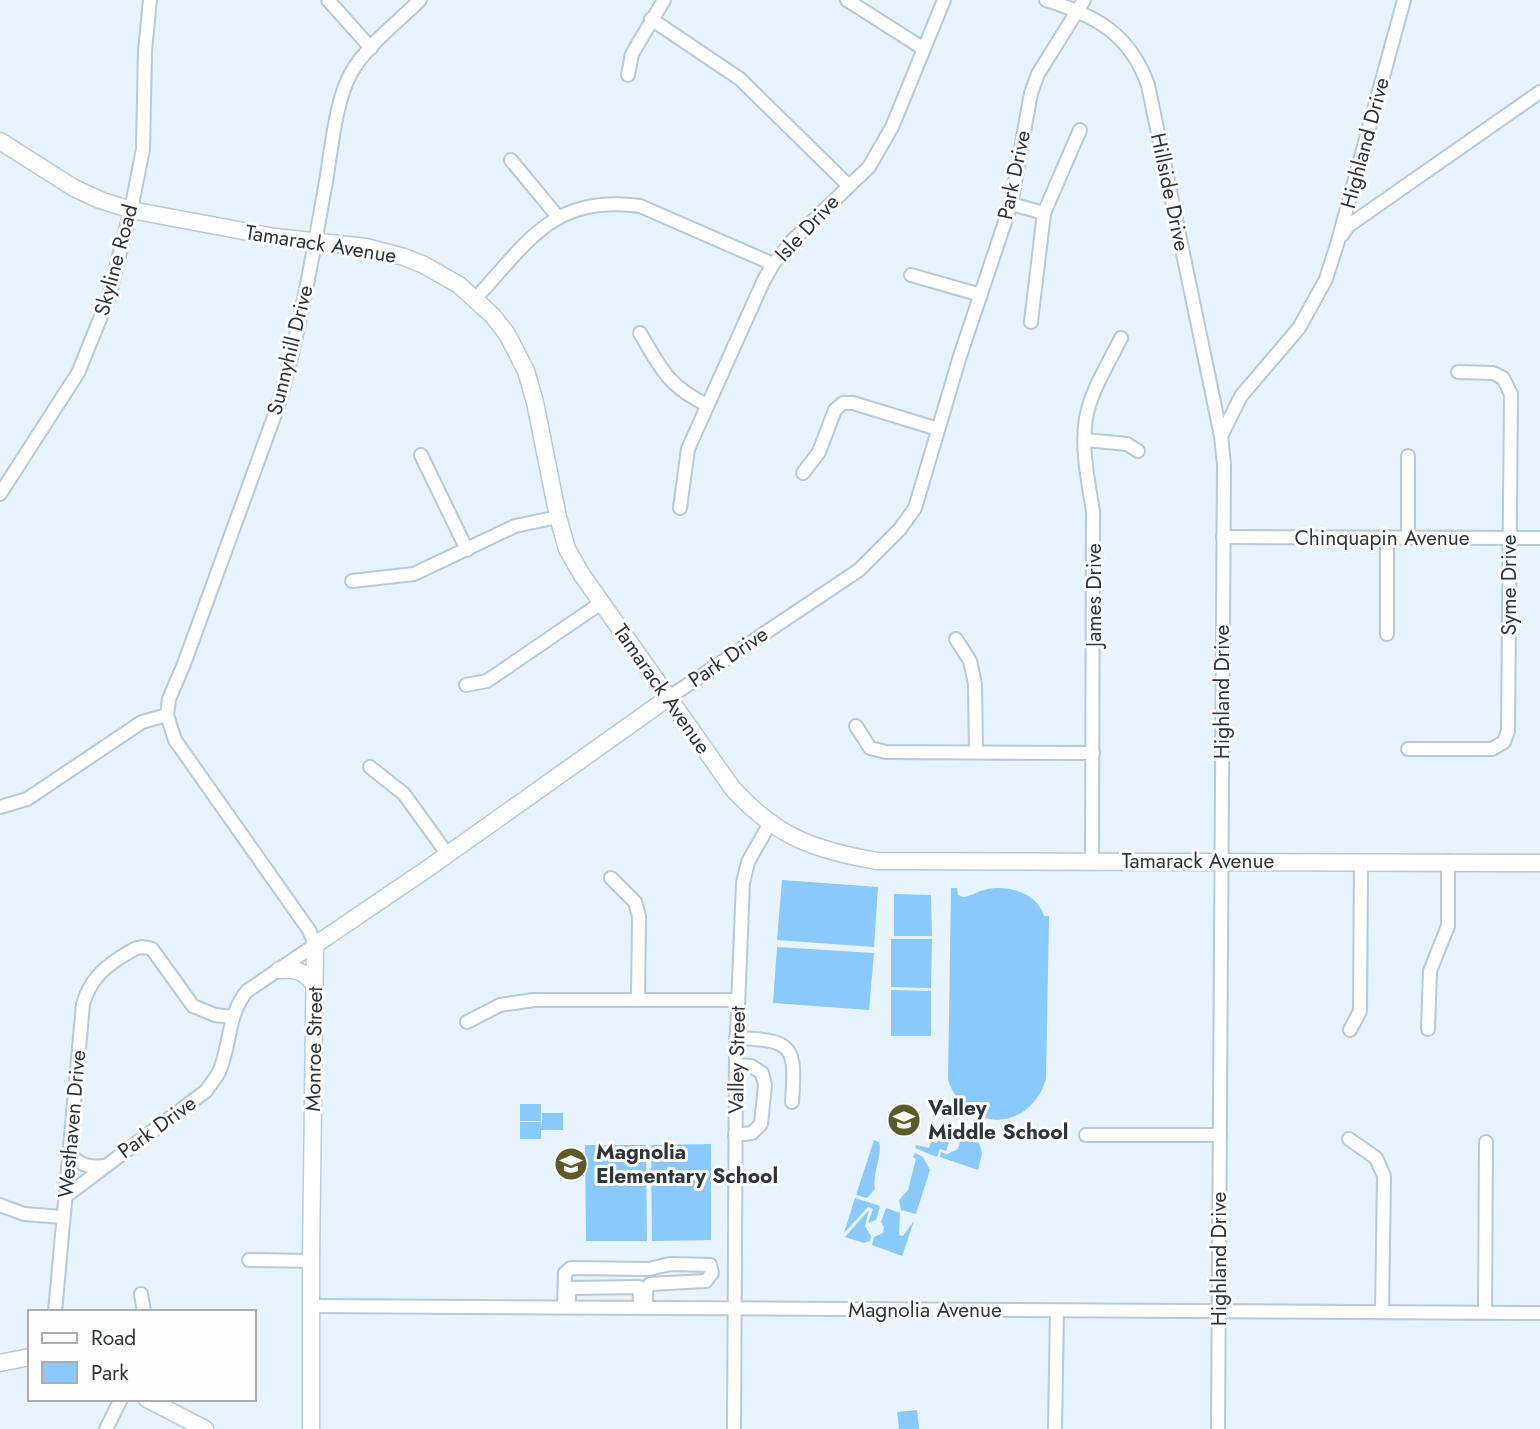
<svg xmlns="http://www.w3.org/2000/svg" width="1540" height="1429" viewBox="0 0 1540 1429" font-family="Jost,sans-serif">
  <rect width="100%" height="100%" fill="#e7f3fd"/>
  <g fill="#8ac9fb">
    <polygon points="782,880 878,887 874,947 777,940"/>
    <path d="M951,888H957L958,895L963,897C972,896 976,892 984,890C1006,884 1037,892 1044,916H1049L1046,1079C1029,1134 966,1132 948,1080Z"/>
    <polygon points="894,894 931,895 932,936 894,936"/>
    <polygon points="891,939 932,939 931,988 891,987"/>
    <polygon points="777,947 874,953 869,1010 773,1003"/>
    <polygon points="891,990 931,991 931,1036 891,1036"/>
    <rect x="520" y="1104" width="21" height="17"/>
    <polygon points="542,1113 563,1113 563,1130 541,1130 541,1139 520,1139 520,1122 541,1122 542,1128"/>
    <polygon points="942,1127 953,1130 946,1151 940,1149 937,1157 915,1148 916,1145 929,1148 931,1141 937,1143"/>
    <polygon points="955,1133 979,1143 982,1153 978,1170 940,1157 941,1152 947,1154 958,1149 960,1141"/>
    <path d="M874,1140L879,1142C883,1153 872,1174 875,1189L867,1198L856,1195Z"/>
    <polygon points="711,1144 711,1240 652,1241 651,1145"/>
    <polygon points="585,1145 646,1145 647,1241 586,1241"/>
    <polygon points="915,1153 923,1157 930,1170 916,1214 901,1210 899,1200 908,1190 916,1159 913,1157"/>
    <polygon points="855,1198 880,1206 876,1220 868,1223 873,1209 868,1207 844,1233"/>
    <polygon points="886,1208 900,1213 899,1235 903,1236 914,1221 902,1256 872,1245 874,1237 883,1233 884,1227 881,1222"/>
    <polygon points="869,1210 865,1226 871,1236 870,1241 864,1243 845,1237"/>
    <polygon points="917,1410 919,1429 899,1429 897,1412"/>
  </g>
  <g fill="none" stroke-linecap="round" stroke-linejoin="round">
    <defs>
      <g id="minor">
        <polyline points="328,0 371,48"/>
        <polyline points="847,0 924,49"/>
        <path d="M1046,0C1095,15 1130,34 1148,85L1221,436L1224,464L1218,1429"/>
        <polyline points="651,19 740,79 848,185"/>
        <polyline points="628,75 632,54 664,0"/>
        <polyline points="511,160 558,217"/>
        <polyline points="1011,204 1044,213"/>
        <polyline points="1342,235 1348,226 1540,92"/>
        <polyline points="911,275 981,295"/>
        <path d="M476,298C528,242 553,194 640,206L773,264"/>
        <polyline points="1031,322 1044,213 1080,130"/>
        <path d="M640,333C661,369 668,386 707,405"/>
        <polyline points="1221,436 1241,396 1299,328 1326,279 1338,241 1404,0"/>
        <polyline points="1085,440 1127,444 1138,451"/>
        <polyline points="421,455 467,550"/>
        <polyline points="803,473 819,452 835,410 843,403 853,403 938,429"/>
        <polyline points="0,494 78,373 108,299 131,210 143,149 145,51 150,0"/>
        <polyline points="680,508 688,449 763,282 773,264 792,241 869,167 892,127 944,0"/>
        <polyline points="1223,537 1540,538"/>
        <polyline points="1408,537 1408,456"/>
        <polyline points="352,581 414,574 515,526 558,517"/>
        <polyline points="1387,634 1387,537"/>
        <polyline points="956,639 970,661 975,684 976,752"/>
        <polyline points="466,685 487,681 601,603"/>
        <polyline points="668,698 859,570 900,529 915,508 960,356 1011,204 1031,93 1038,74 1084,0"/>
        <polyline points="856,726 870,748 886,752 1093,753"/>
        <polyline points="1408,749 1492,749 1504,742 1508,731 1511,394 1503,378 1493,373 1458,372"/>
        <polyline points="370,767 404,794 448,855"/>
        <polyline points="0,807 27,799 142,722 167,715"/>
        <path d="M1092,861L1093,511C1088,480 1081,449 1086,418C1091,390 1109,363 1121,338"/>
        <polyline points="611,878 635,902 639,916 638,999"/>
        <polyline points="467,1022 500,1005 534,1000 738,1000"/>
        <polyline points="1428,1029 1430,971 1448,926 1448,861"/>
        <polyline points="1350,1030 1360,1011 1361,862"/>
        <path d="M736,1038C794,1040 796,1046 792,1102"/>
        <polyline points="735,1135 752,1133 761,1124 765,1085 762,1073 751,1066 736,1065"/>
        <polyline points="1086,1135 1220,1135"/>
        <polyline points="1349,1139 1376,1158 1384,1176 1382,1312"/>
        <path d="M70,1154C80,1165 89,1168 104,1166"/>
        <path d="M66,1196L206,1091C210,1085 216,1078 219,1072C231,1045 227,1015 247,991L315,945L309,930L175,740L167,715L169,699L184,664L278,406C299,334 312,260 325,187C331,155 335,101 351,73C367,45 397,23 420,0"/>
        <polyline points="0,1205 24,1214 63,1217"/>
        <polyline points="249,1260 311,1261"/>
        <polyline points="141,1294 144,1312"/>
        <polyline points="569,1299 569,1288 572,1288 639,1287 640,1300"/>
        <polyline points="310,1306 1540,1313"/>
        <polyline points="564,1307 565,1273 571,1268 649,1269 670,1264 710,1265 712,1273 706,1281 650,1284 646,1290 646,1308"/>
        <path d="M55,1312L83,1004C90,981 102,969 121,957C133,950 138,944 152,949L193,1006L215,1015L232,1017"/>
        <polyline points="1485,1312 1486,1142"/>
        <polyline points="106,1429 121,1399"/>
        <polyline points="734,1429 736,1056 743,883 748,862 770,823"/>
        <polyline points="1055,1429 1057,1311"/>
      </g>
      <g id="major">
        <path d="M0,141L74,188L100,200L131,210L275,237L366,247L404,257L424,265L459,285L493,316L507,334L526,371L535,402L558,517L567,549L582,575L733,789C777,837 814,850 877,861L1540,863"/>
        <path d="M279,970C297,969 305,971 315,986"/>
        <polyline points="0,1363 30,1357"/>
        <polyline points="147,1399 205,1429"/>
        <polyline points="311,1429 311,1261 315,945 427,869 668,698"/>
      </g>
    </defs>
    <use href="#minor" stroke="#b6cad9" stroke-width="16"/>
    <use href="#major" stroke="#b6cad9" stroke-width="19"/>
    <use href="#minor" stroke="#fff" stroke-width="12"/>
    <use href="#major" stroke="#fff" stroke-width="16"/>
  </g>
  <defs>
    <symbol id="school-disc" viewBox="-11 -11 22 22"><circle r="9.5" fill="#5c5b27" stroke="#fefefe"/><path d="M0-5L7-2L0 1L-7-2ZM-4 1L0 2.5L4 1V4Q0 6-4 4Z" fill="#fff"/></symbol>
  </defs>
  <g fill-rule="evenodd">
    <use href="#school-disc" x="885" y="1101" width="38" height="38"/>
    <use href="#school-disc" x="552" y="1145" width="38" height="38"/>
  </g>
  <g text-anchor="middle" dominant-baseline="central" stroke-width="6" stroke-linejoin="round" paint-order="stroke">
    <g font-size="21" fill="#2e363c" stroke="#fefefe">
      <text transform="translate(1365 143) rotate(-75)">Highland Drive</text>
      <text transform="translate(1014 175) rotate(-78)">Park Drive</text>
      <text transform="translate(1170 192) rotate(78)">Hillside Drive</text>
      <text transform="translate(807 228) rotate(-47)">Isle Drive</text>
      <text transform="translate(321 244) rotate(9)">Tamarack Avenue</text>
      <text transform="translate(116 260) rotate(-75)">Skyline Road</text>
      <text transform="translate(290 350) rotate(-76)">Sunnyhill Drive</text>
      <text x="1382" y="538">Chinquapin Avenue</text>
      <text transform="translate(1509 585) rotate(-90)">Syme Drive</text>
      <text transform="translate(1094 595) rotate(-90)">James Drive</text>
      <text transform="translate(728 657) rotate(-34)">Park Drive</text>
      <text transform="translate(662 689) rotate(55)">Tamarack Avenue</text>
      <text transform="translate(1222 692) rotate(-90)">Highland Drive</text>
      <text x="1198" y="861">Tamarack Avenue</text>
      <text transform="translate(314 1049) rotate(-89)">Monroe Street</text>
      <text transform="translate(737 1060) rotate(-89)">Valley Street</text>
      <text transform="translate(72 1124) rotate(-85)">Westhaven Drive</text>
      <text transform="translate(157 1127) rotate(-36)">Park Drive</text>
      <text transform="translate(1219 1259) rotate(-90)">Highland Drive</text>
      <text x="925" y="1310">Magnolia Avenue</text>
    </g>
    <g font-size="21" font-weight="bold" fill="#2e363c" stroke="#fefefe" text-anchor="start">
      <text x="928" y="1108">Valley<tspan x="928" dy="24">Middle School</tspan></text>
      <text x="596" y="1152">Magnolia<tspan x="596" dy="24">Elementary School</tspan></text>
    </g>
  </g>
  <rect x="28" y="1310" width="228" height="91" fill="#fefefe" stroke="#abaeb0" stroke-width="2"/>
  <rect x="42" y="1333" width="35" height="10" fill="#ffffff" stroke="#abaeb0" stroke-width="2"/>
  <text x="91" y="1345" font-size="21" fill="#2e363c">Road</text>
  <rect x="42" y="1362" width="35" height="21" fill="#8ac9fb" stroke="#abaeb0" stroke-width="2"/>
  <text x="91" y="1380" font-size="21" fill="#2e363c">Park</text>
</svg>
